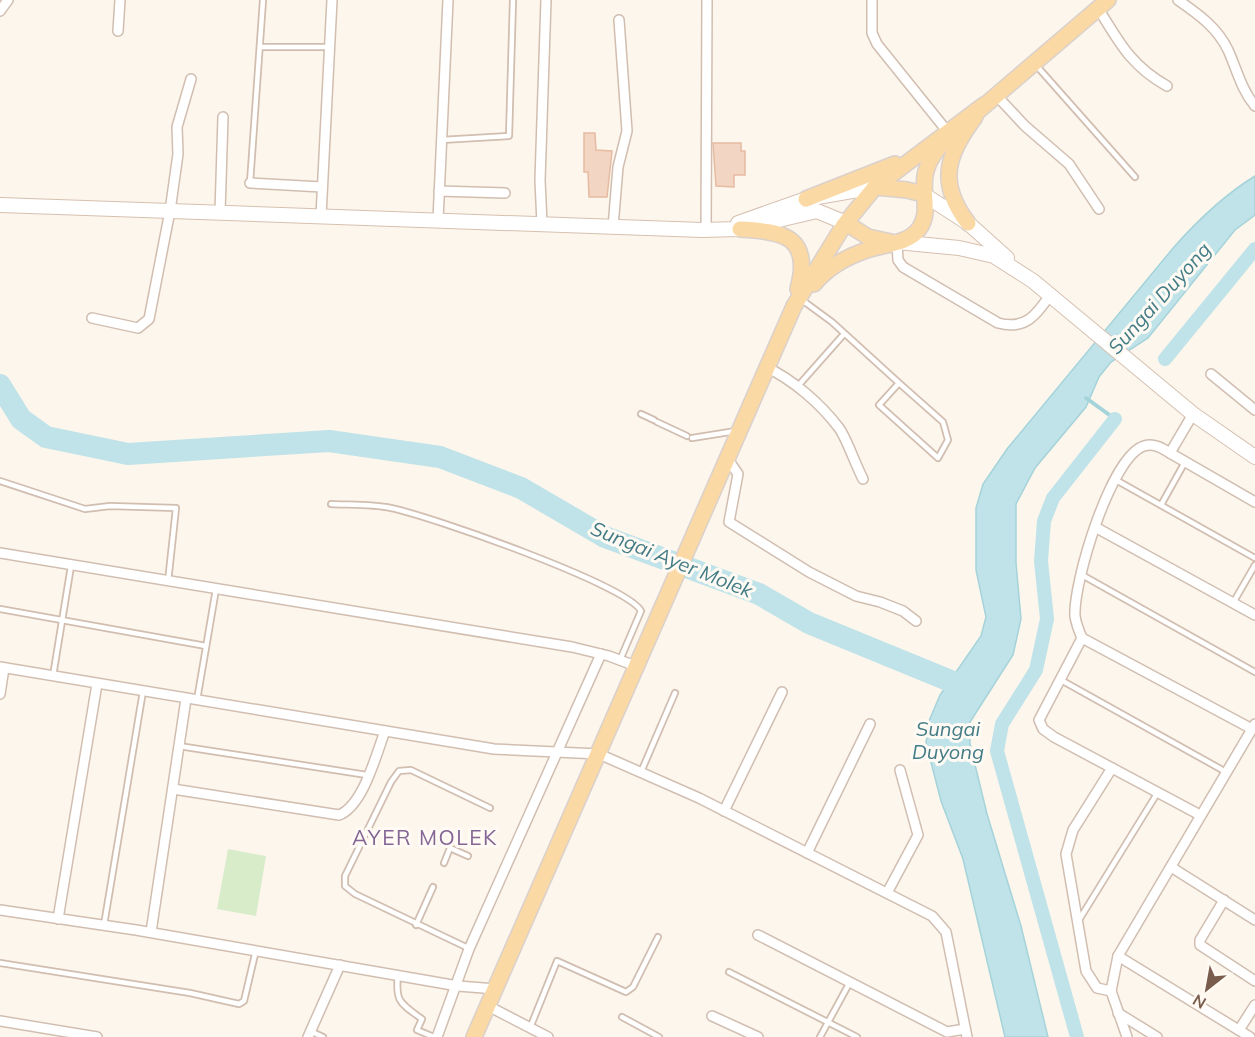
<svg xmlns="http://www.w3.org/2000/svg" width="1255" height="1037" viewBox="0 0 1255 1037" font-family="Mulish,sans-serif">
  <rect width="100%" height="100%" fill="#fdf6ec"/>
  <polygon fill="#d8ecc9" points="228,849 266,856 256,916 217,909"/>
  <path fill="#bfe3e8" stroke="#a5d3da" stroke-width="1.5" d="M1255,176V215L1235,230L1148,338L1111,362L1099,377L1086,407L1035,468L1016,504V563L1021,619L1013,655L970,722V744L987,814L1021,926L1048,1037H1005L963,859L941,801L926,743L929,721L940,695L981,636L986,617L976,570V508L983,484L1007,449L1174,247C1198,220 1224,195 1255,176Z"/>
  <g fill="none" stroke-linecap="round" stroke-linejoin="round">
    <polyline stroke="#a5d3da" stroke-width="4" points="1086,398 1115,419"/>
    <g stroke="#bfe3e8" stroke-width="14">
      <polyline points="1165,359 1255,249"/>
      <polyline points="1077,1037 997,751 1002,724 1036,670 1047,619 1041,561 1044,521 1053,498 1115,419"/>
    </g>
    <polyline stroke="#bfe3e8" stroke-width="22" points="0,385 21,419 46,437 128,454 329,441 440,457 521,488 605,537 759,594 809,623 970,689"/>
  </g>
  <g fill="#f3d5c3" stroke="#e6bba3" stroke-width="1.5">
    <polygon points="584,133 595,133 596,150 612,151 607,197 589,197 588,172 584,172"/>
    <polygon points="713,143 741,143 741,151 745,151 745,175 734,175 734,187 716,186"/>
  </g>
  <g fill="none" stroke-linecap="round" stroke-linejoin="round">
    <defs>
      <g id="lane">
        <polyline points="260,47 329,47"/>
        <polyline points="1035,64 1135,177"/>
        <polyline points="441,140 509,136 513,0"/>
        <polyline points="250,183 263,0"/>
        <polyline points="802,300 832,322 899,383 879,405 938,458 948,440 943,422 899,383"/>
        <polyline points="798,386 844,334"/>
        <polyline points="641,414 654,420"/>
        <polyline points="657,422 687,436"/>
        <polyline points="692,438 736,431"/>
        <polyline points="1116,480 1255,558"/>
        <polyline points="0,481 85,509 110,506 176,508 168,582"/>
        <path d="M331,504C350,505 372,504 391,508C427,515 628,585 641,611L620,660"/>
        <polyline points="1161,505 1185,462"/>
        <polyline points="1082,575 1255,672"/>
        <polyline points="1233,603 1255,565"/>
        <polyline points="0,609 206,646"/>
        <polyline points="53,676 71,566"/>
        <polyline points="1061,680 1226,772"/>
        <polyline points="197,700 216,589"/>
        <polyline points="179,746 367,775"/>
        <polyline points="641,772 675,693"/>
        <polyline points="444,863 450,848 468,856"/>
        <polyline points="1079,920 1158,792"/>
        <polyline points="104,925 143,691"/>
        <polyline points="416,925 433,887"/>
        <polyline points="468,948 355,894 345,886 345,876 391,782 399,771 411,770 490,808"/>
        <polyline points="0,963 190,993 239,1004 244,1001 256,950"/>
        <polyline points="729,972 857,1037"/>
        <path d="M398,974C395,1002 400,1003 422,1019L417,1030L434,1037"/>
        <polyline points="622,1017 659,1037"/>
        <polyline points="530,1028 557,961 626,992 633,987 658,937"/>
        <polyline points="310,1031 323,1037"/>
        <polyline points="820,1037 850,982"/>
      </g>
      <g id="street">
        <polyline points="872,0 872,33 877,44 947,131"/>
        <path d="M1178,0C1198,14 1217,27 1228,50C1237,70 1241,89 1255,106"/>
        <path d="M1098,8C1119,42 1131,66 1167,86"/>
        <polyline points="0,11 8,0"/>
        <polyline points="118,31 120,0"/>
        <polyline points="996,95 1025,126 1069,164 1099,209"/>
        <polyline points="250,183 322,187"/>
        <polyline points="439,191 505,193"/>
        <polyline points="220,212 223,117"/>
        <polyline points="321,216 332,0"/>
        <polyline points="438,220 448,0"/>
        <polyline points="542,224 540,180 546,0"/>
        <polyline points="613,227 618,167 627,131 619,20"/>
        <polyline points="706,230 707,0"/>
        <path d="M897,242L898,260L903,267L998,323C1025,330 1036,316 1050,295"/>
        <polyline points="92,318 138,328 149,319 170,211 178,154 177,127 191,79"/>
        <path d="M766,367C793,380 820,403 839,428C846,437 856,466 863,479"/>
        <polyline points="1211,374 1255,410"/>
        <path d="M1193,414L1170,453C1162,448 1154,443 1144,446C1111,456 1073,583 1075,616C1076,624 1079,631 1082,638L1039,720L1043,729L1054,737L1200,815"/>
        <polyline points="1170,453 1255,502"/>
        <polyline points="727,458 738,474 729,522 809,572 856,596 880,602 903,611 916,621"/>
        <polyline points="1095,527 1255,615"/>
        <polyline points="0,553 572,647 609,656 638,667"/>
        <polyline points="1082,638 1252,729"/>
        <polyline points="0,667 494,749 599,754 699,798 932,916 946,932 967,1037"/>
        <polyline points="0,694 4,668"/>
        <path d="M173,789L339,815C363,806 376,755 385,731"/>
        <polyline points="724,811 782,692"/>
        <polyline points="807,853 870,724"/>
        <polyline points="1171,867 1255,920"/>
        <polyline points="887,893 918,835 900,770"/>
        <polyline points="1224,900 1200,940 1200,945 1255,981"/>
        <polyline points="0,910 136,930 458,986 496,989"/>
        <polyline points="58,919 97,684"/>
        <polyline points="151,932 186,699"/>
        <polyline points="758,935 947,1032 965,1029"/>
        <polyline points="1118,956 1250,1037"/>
        <polyline points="1111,991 1097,988 1086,971 1066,854 1073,830 1112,768"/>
        <polyline points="488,1006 548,1037"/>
        <polyline points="1118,1013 1157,1037"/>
        <polyline points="712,1016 758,1037"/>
        <polyline points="0,1021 97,1037"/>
        <polyline points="1239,1030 1255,1005"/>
        <polyline points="308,1037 340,965"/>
        <polyline points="437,1037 469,949 601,654"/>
        <polyline points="1127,1037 1111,991 1118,956 1255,724"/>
      </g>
      <g id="secondary">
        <polyline points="923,194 968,223 1007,258"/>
        <polyline points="0,205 702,230 740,229 817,211 846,223"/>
        <polyline points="738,223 806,199 875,187"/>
        <polyline points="897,242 959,248 994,256 1033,281 1193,414 1255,457"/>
      </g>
      <g id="primary">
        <polyline points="977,112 1108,0"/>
        <polyline points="875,187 907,190 923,194"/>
        <polyline points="806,199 895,164"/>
        <polyline points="846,223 868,237 891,242"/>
        <path d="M968,223C937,183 947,154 975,117"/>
        <path d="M740,229C784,231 812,237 798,289"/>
        <path d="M814,284C828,267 846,257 867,250C884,244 908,244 919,229C937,204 906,178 946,140"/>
        <polyline points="474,1037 794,306 844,225 875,187 984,105"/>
      </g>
    </defs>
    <use href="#lane" stroke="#d1beb0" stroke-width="8"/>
    <use href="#street" stroke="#d1beb0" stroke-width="12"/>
    <use href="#secondary" stroke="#d6c0b0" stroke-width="16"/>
    <use href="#primary" stroke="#dad1cd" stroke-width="18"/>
    <use href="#lane" stroke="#fff" stroke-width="4.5"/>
    <use href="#street" stroke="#fff" stroke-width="9"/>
    <use href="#secondary" stroke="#fff" stroke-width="14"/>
    <use href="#primary" stroke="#fbd9a5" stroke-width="15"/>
  </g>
  <g text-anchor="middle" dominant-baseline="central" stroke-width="6" stroke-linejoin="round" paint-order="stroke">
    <g font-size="20" font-style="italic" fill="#437c86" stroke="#fffaf3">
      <text transform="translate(1159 298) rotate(-48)">Sungai Duyong</text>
      <text transform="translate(672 559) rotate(22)">Sungai Ayer Molek</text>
      <text x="948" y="728">Sungai<tspan x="948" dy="23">Duyong</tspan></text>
    </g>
    <g font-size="21" letter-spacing="1.5" fill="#846695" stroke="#fffaf3">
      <text x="425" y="837">AYER MOLEK</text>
    </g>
  </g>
  <g transform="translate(1207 989) rotate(211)" stroke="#fffaf3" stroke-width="4.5" paint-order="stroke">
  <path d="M0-4.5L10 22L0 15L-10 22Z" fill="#7a5c4d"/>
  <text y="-9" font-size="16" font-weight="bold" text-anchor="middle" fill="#7a5c4d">N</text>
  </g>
</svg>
